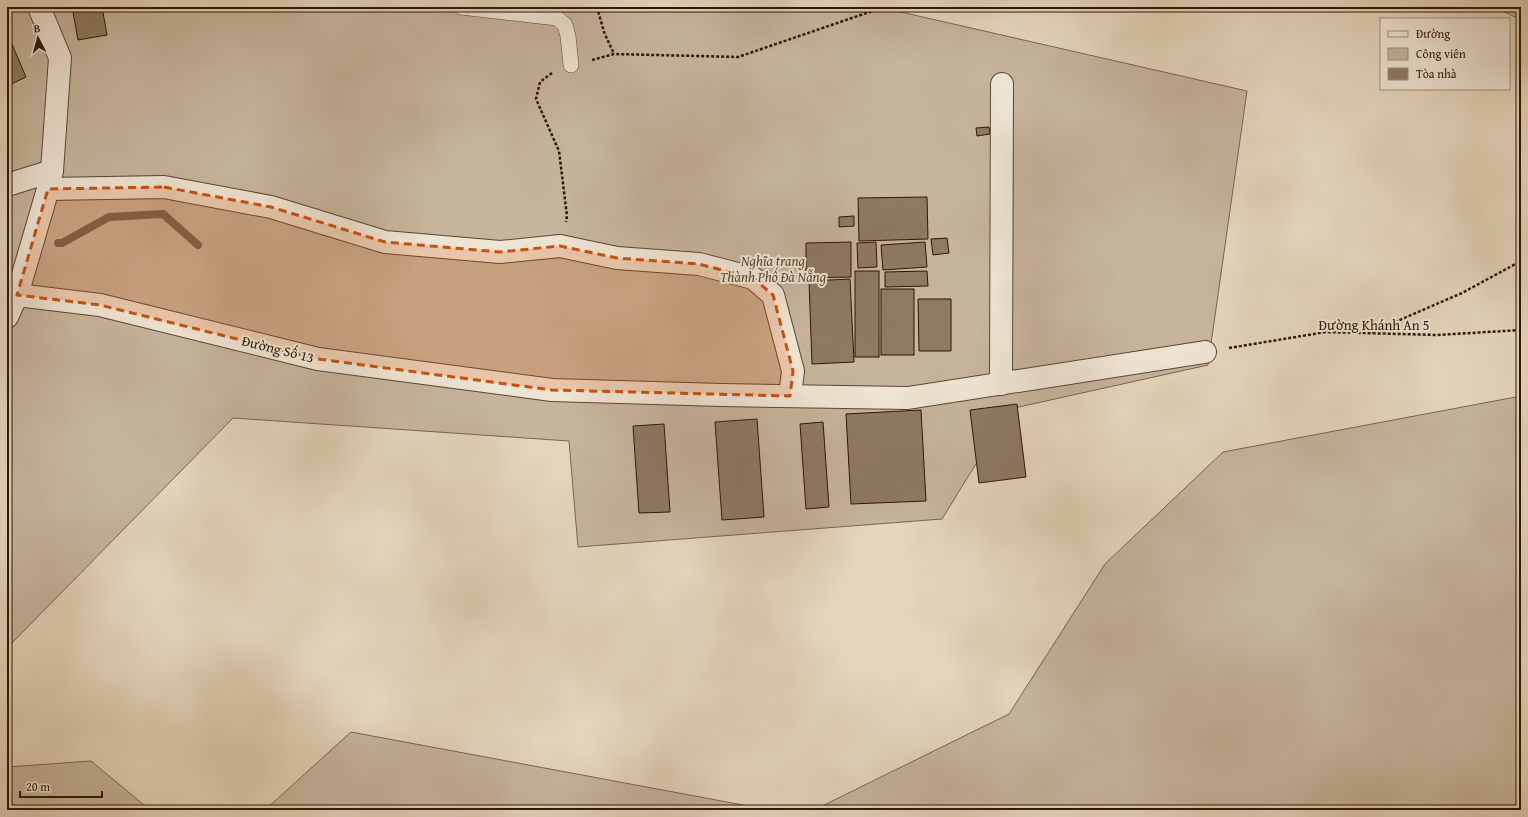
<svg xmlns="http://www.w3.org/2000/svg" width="1528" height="817" viewBox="0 0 1528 817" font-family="'Gentium Book Plus',serif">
  <rect width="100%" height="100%" fill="#e5d5bc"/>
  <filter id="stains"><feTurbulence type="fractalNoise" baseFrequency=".005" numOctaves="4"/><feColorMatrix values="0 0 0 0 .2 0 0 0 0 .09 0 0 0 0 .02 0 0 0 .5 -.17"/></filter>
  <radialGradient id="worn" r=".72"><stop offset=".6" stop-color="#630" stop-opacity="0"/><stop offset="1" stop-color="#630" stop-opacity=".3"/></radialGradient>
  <g fill="#c6b49d" stroke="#7a6450">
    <polygon points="7,7 879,7 1247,91 1208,365 1010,409 942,519 578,547 569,441 233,418 7,648"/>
    <polygon points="1494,7 1521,7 1521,20"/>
    <polygon points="1521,396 1521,810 814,810 1009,714 1105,564 1223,452"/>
    <polygon points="351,732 770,810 265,810"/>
    <polygon points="91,761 150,810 7,810 7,767"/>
  </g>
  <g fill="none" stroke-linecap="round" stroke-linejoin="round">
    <polyline stroke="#77614d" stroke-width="8" points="58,243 62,243 109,217 163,214 198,245"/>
  </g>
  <g fill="#8e7964" stroke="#2f1504">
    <polygon points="72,7 102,7 107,35 78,40"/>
    <polygon points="11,42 26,77 7,86 7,44"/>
    <polygon points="989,127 990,134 977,136 976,128"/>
    <polygon points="927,197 928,239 859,241 858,198"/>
    <polygon points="854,216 854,226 839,227 839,217"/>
    <polygon points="947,238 949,253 933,255 931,239"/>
    <polygon points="851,242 851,277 806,278 806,243"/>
    <polygon points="876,242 877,267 858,268 857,243"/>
    <polygon points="925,242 927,267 883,270 881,245"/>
    <rect x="855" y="271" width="24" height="86"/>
    <polygon points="927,271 928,286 885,287 885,272"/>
    <polygon points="850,279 854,362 812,364 809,281"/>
    <rect x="881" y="289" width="33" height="66"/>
    <polygon points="918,299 951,299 951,351 919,351"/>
    <polygon points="1017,404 1026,477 979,483 970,410"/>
    <polygon points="921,410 926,501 851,504 846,414"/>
    <polygon points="757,419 764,517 722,520 715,422"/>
    <polygon points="823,422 829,507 806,509 800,424"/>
    <polygon points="664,424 670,512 639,513 633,426"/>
  </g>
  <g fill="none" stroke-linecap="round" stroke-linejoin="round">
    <defs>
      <polyline id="lane" points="461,7 557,18 565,25 568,36 571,65"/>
      <g id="street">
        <polyline points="7,185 52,171"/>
        <polyline points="48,189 164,187 271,207 385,242 500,252 560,246 617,258 699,264 753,278 773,295 793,371 790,396"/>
        <polyline points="7,298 17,295 100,305 318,359 552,390 721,395 908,398 1205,352"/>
        <polyline points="7,317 17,295 48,189 52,171 60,58 39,7"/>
        <polyline points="1001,384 1002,84"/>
      </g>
    </defs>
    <use href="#lane" stroke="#5c4532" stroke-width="16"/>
    <use href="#street" stroke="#5c4532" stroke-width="24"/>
    <g stroke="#2f1504" stroke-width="2.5" stroke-dasharray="3 2" stroke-linecap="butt">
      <polyline points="597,7 604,32 614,54"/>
      <polyline points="592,60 614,54 738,57 884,7"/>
      <polyline points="552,73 540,82 536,99 559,151 567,216 566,222"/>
      <polyline points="1372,332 1462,293 1521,261"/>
      <polyline points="1229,348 1326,332 1437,335 1521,330"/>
    </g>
    <use href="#lane" stroke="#eee4d3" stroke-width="15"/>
    <use href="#street" stroke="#eee4d3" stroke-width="22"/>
  </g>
  <path fill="#cc4f0b" fill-opacity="0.2" stroke="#cc4f0b" stroke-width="3" stroke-dasharray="8 5" stroke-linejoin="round" d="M164,187L271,207L385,242L500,252L560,246L617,258L699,264L753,278L773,295L793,371L790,396L552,390L318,359L100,305L17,295L48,189Z"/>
  <g text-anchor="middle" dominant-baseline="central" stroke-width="4" stroke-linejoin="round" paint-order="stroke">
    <g font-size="14" font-style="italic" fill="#5c4532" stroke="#eee4d3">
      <text x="773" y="261">Nghĩa trang<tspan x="773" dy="16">Thành Phố Đà Nẵng</tspan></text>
    </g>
    <g font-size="14" fill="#2f1504" stroke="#eee4d3">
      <text x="1374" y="325">Đường Khánh An 5</text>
      <text transform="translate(278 349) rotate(14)">Đường Số 13</text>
    </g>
  </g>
  <rect width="1528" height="817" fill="none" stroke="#e5d5bc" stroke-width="24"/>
  <rect x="8" y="8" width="1512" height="801" fill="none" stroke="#2f1504" stroke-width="2"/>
  <rect x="12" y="12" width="1504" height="793" fill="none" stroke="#2f1504"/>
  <rect x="1380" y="18" width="130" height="72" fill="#eee4d3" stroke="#a29180"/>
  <rect x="1388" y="31" width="20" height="6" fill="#eee4d3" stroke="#a29180"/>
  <text x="1416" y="38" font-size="12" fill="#2f1504">Đường</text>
  <rect x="1388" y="48" width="20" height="12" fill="#c6b49d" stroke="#a29180"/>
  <text x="1416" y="58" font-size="12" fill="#2f1504">Công viên</text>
  <rect x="1388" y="68" width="20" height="12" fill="#8e7964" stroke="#a29180"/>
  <text x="1416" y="78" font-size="12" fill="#2f1504">Tòa nhà</text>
  <g transform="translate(38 38) rotate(354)" stroke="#eee4d3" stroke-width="3" paint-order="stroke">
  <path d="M0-3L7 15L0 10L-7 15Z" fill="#2f1504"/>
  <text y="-6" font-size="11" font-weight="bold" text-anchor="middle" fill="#2f1504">B</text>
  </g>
  <path d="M20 791v6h82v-6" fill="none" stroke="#2f1504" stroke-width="2"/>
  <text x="26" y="791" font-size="12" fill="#2f1504" stroke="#eee4d3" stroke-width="3" paint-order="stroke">20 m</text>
  <rect width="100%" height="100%" filter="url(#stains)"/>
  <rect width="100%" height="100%" fill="url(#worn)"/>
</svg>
